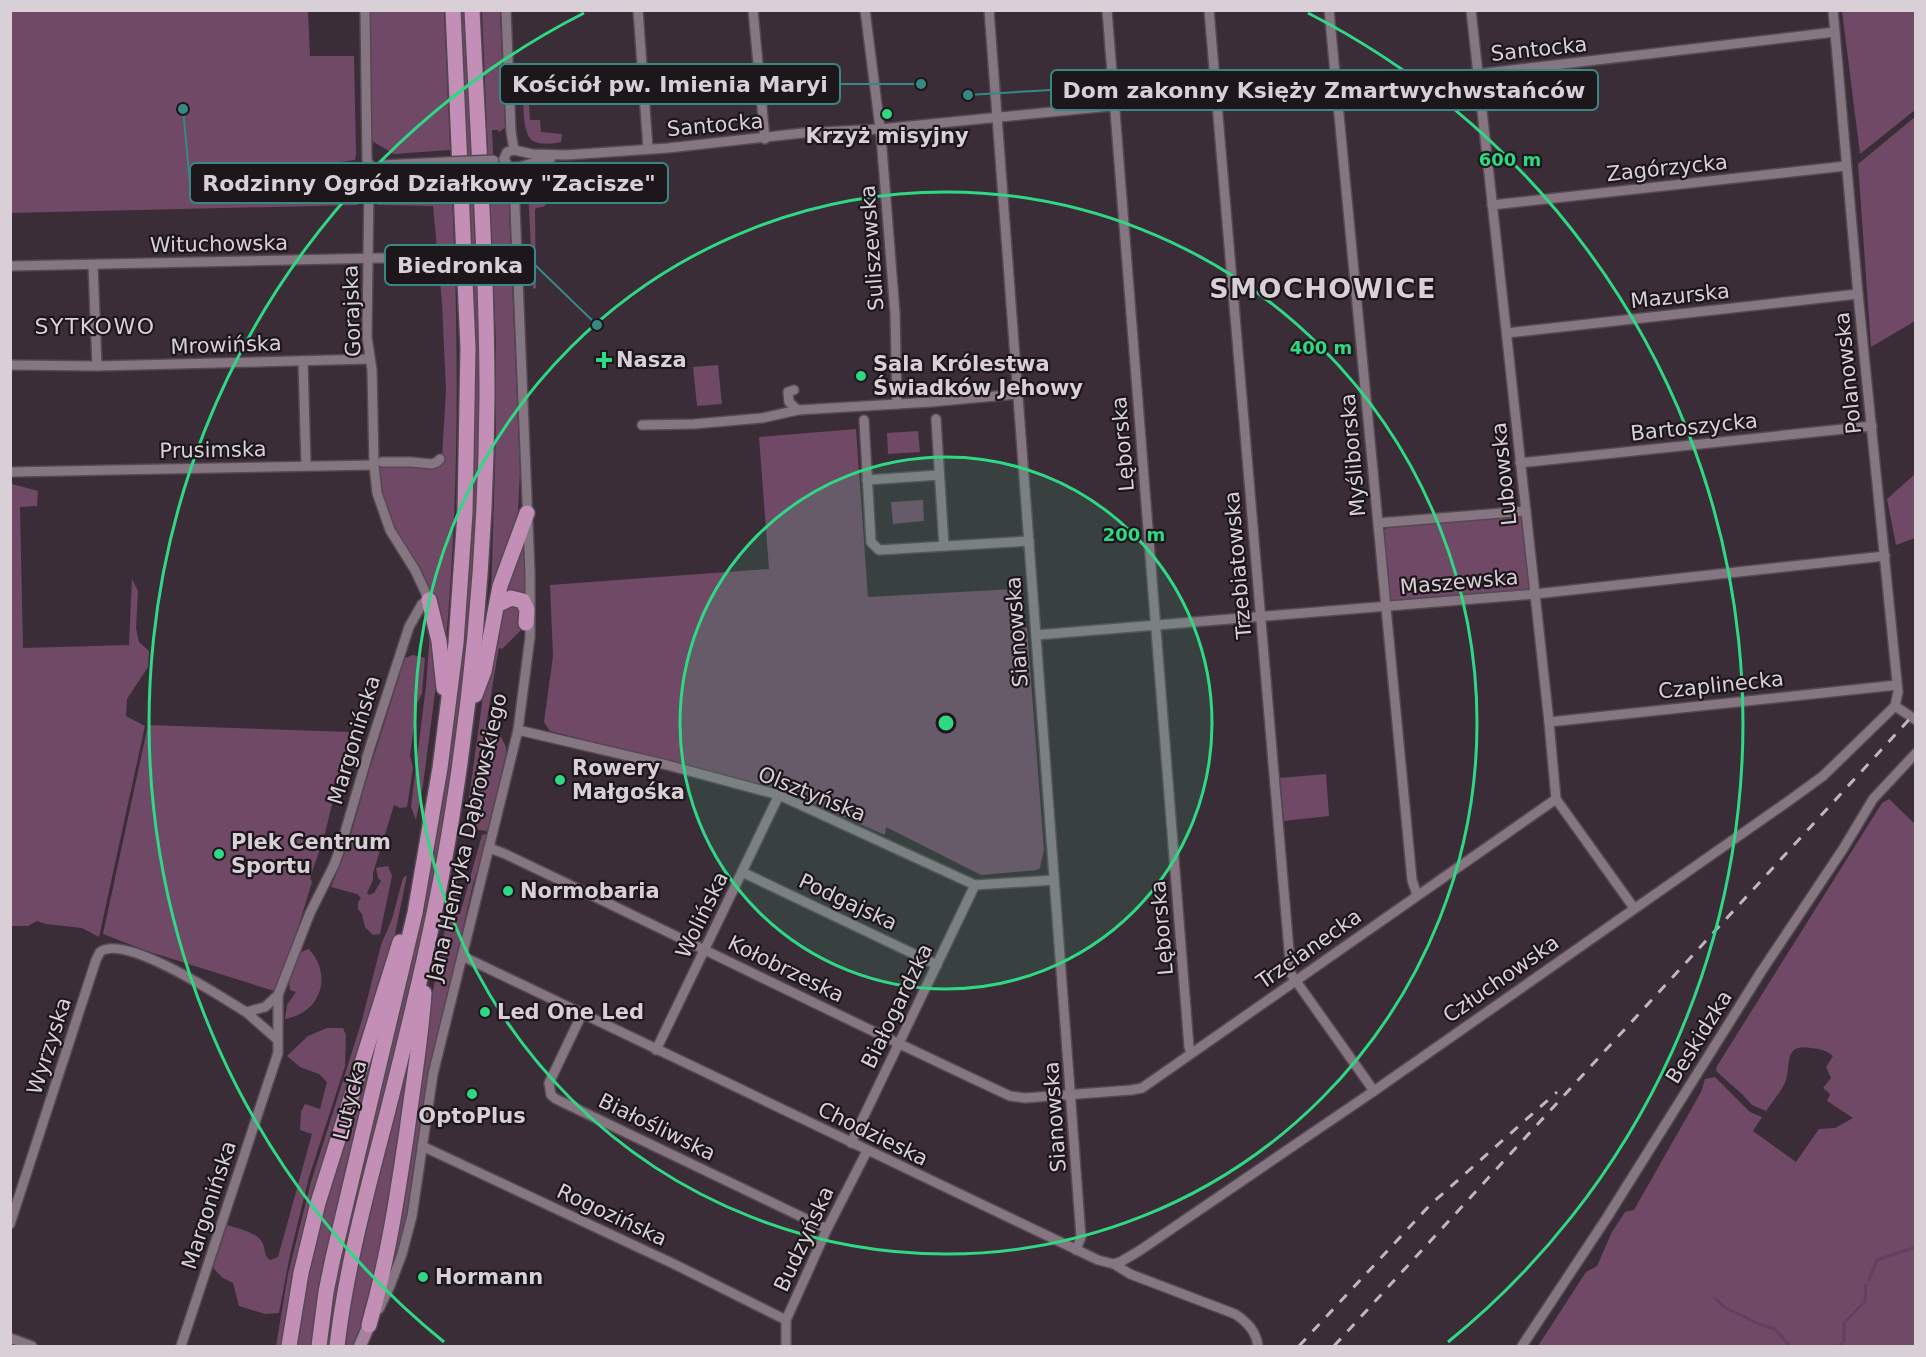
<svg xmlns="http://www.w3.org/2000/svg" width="1926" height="1357" viewBox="0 0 1926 1357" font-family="'DejaVu Sans',sans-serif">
  <rect width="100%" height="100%" fill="#3a2d37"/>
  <g fill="#6f4966">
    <polygon points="10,11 308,11 310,56 354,56 356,154 355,160 341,162 342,169 352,168 357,172 358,205 11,213"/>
    <polygon points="369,11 444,11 450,150 394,154 372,141"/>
    <polygon points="459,11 467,11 480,310 480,481 465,686 434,889 331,1346 324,1346 329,1306 398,1014 464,605"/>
    <polygon points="482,11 500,11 505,128 499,132 498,130 492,130 495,189 502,189 503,187 508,186 520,472 518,511 494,599 491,598 496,430 496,343"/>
    <polygon points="1842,11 1915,11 1915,110 1860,154"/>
    <path d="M524,90H528L530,120H540L541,132L562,134L561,142C554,144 540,145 533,141C522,135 523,101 524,90Z"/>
    <polygon points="1915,117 1915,321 1871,347 1858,164"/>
    <polygon points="549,168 557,170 556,174 541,177 536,189 545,193 548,203 543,207 536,208 535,210 536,288 533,289 528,188 539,172"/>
    <path d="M451,173C459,333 460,491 445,651L434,600L389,516L383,497L379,469L380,465L434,466L442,457L446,390L442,303L433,206L377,205L380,189L396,176L436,174V182L447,178V174Z"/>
    <polygon points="718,365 722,404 697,406 693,367"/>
    <polygon points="856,429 868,597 1015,589 1018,628 1027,628 1044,850 1040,868 1037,870 981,875 886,827 885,835 796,796 761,784 550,731 544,722 553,656 550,585 769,569 759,437"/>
    <polygon points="918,431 920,452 888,454 887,433"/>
    <polygon points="1915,474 1915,538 1896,545 1887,499"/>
    <polygon points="12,484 38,491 37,506 20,507 23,648 129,645 132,579 138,591 136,628 139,642 149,651 148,667 127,699 126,716 145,726 99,937 82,928 46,924 37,921 28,926 11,926 10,486"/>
    <polygon points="923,500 924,521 893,524 891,502"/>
    <polygon points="1519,516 1523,518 1530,589 1529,590 1391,602 1384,530 1391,525"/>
    <polygon points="523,528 527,591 524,594 505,594"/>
    <polygon points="503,605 520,605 522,629 502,649 499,648 497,658 486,726 490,729 491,733 501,737 506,747 506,753 490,826 486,831 467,828 468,805 485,682"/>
    <polygon points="431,619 436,685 423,785 416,820 411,807 426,686"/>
    <polygon points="413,655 425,658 422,693 417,704 410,755 413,768 407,807 400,808 394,805 373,873 373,880 367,893 369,895 374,893 381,881 378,878 376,868 388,866 392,876 380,934 373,935 365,927 362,914 358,909 358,902 361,898 357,894 331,887 348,845 366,781 405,658"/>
    <polygon points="148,725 350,732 324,837 310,878 312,882 297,931 274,991 147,951 103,934"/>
    <polygon points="1326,774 1329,816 1284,821 1280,778"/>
    <path d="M1889,799L1916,825L1915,1346H1538L1586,1272L1597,1266L1612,1232L1625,1212L1634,1210L1701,1092L1705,1079L1715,1077L1750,1112L1762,1117L1753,1131L1796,1162L1819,1129L1835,1128L1853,1118L1827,1101L1830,1094L1823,1088L1831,1078L1826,1067L1833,1056C1826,1050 1821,1049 1811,1048C1782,1043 1792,1066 1785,1083C1780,1093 1772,1102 1766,1111L1752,1105L1743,1095L1716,1071L1717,1066L1882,803Z"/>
    <polygon points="486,834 488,836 473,884 430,1071 409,1213 399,1251 388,1279 430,1006 451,898 457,880 458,897 455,913 460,914 482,835"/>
    <polygon points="407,875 392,949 283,1346 276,1346 288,1274 311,1182 362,1020 381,945 392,919 403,878"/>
    <path d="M309,949C333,976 321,1012 285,1019L287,1005L296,992L290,990C287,975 292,953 309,949Z"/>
    <path d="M416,1018C401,1128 393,1242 355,1346H343L354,1272Z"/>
    <path d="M327,1028H343L346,1035L345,1066L309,1177L290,1255L279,1313L265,1314L239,1306L233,1283L223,1278L213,1268L227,1225C237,1228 258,1233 262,1242C266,1249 263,1255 270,1260L278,1257L312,1134L300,1130L301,1112L305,1104L320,1109L327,1082L319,1074L300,1067L287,1056L308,1036Z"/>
    <polygon points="381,1031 313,1346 294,1346 310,1255 376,1035"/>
  </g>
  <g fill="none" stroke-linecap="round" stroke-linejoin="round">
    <g stroke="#653e60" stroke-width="3">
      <polyline points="1869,1280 1877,1260 1916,1247"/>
      <polyline points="1715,1298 1724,1307 1759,1324 1775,1329 1790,1346"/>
      <polyline points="1840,1346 1844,1341 1844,1323 1865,1301 1866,1285"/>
    </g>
    <defs>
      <g id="minor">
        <polyline points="365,10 367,160 373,172"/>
        <polyline points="506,10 511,132 514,150"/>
        <polyline points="638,10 648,149"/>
        <polyline points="753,10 765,139"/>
        <polyline points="865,10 881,136 895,313 897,404"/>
        <polyline points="989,10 1081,1237 1076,1250"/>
        <polyline points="1107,10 1189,1047 1191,1053"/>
        <polyline points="1209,10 1291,974 1374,1091"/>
        <polyline points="1329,10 1412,880 1417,895"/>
        <polyline points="1471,10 1549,722 1556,799 1634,908"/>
        <polyline points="1833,10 1858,294 1898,692 1895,706"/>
        <polyline points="504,159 507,152 514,150 532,154 566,155 668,148 803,133 880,129 1171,100 1478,74 1835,32"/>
        <polyline points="504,159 508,166 515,168 551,158"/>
        <polyline points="1492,205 1846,166"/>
        <polyline points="93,265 97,366"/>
        <polyline points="10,266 429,257"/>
        <polyline points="1507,333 1858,294"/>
        <polyline points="303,361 306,466"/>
        <polyline points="10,365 97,366 370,359"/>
        <polyline points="794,390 788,392 789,402 798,410"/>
        <polyline points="936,419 944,546"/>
        <polyline points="864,420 871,542 879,550 1029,541"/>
        <polyline points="642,425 694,424 762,418 798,410 931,402 1018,394"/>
        <polyline points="382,462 411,462 432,464 437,462 440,459"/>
        <polyline points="1520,463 1872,426"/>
        <polyline points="10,472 374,465"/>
        <polyline points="867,480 939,475"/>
        <polyline points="1378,523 1526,511"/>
        <polyline points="1036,635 1535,594 1885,556"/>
        <polyline points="1895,706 1916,720"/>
        <polyline points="1549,722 1897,685"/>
        <polyline points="518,730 667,765 779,795 975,885 1054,880"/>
        <path d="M489,848L503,853C672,933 840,1017 1010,1096L1025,1098L1131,1090L1142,1088L1556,799"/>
        <polyline points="742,872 937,965"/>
        <path d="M462,956L1098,1260L1114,1264L1130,1274L1235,1314C1247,1322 1256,1331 1258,1346"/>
        <polyline points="278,995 310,913 334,865 341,846 370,747 409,627 422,604 429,600 415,570 390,530 377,493 374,465 372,370 367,337 369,183 373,172 383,165 445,162"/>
        <polyline points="582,1014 549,1083 551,1095 556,1099 827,1229"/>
        <polyline points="656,1050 779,795"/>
        <polyline points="851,1143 975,885"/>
        <polyline points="422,1146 676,1265 786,1320"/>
        <path d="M10,1224L96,960L100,952C125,933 221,997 246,1012L265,1007L278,995V1040L246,1012"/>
        <polyline points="1114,1264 1122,1261 1139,1251 1374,1091 1790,800 1823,776 1895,706"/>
        <polyline points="379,1309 390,1286 402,1254 412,1216 433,1074 518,730 530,637 530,572 514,183 517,167"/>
        <polyline points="10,1338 32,1346"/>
        <polyline points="181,1346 278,1053 278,1040"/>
        <polyline points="786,1346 786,1320 827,1229 867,1151"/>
        <polyline points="1522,1346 1606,1219 1761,972 1843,849 1873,799 1916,753"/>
      </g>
      <polyline id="secondary" points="360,1346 369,1325"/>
      <g id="primary">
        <polyline points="429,600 439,641 444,688"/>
        <polyline points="497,605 511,598 523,601 527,610 526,623"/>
        <polyline points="475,695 484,671 500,586 527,513"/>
        <path d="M369,1325C388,1259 397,1198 407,1131C413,1085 421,1039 424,993"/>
        <polyline points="289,1346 301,1273 318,1203 400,942"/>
        <polyline points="319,1346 326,1292 333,1258 415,913 440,768 456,643 465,513 468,348 453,10"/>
        <path d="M337,1346C346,1268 367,1191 387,1114C413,1011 438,908 454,803C475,669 486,533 487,397C487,268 478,139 472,10"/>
      </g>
    </defs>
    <use href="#minor" stroke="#544952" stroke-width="12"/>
    <use href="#secondary" stroke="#544952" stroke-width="15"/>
    <use href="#primary" stroke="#544952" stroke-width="18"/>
    <use href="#minor" stroke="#867682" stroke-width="9"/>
    <use href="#secondary" stroke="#a5829d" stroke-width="12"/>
    <use href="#primary" stroke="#c38fb7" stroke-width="15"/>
    <g stroke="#c0b7be" stroke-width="3" stroke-dasharray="10 10" stroke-linecap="butt">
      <polyline points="1299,1346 1430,1205 1557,1092"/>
      <polyline points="1334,1346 1916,712"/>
    </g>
    <defs>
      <polyline id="minor-bridge" points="445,162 494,160"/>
    </defs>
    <use href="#minor-bridge" stroke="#544952" stroke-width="12" stroke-linecap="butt"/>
    <use href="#minor-bridge" stroke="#867682" stroke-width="9"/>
  </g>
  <circle cx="946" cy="723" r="266" fill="#2fd883" fill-opacity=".12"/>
  <g fill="none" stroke="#2fd883" stroke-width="3">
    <circle cx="946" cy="723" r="266"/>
    <circle cx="946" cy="723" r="531"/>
    <path d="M444 1342A797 797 0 0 1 584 13M1308 13A797 797 0 0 1 1448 1342"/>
  </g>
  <g fill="#2fd883" stroke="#1d171c" stroke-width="2">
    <circle cx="887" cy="114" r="6"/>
    <path d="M601 351h6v6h6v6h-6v6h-6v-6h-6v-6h6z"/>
    <circle cx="861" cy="376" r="6"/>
    <circle cx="560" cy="780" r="6"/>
    <circle cx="219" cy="854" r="6"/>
    <circle cx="508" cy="891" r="6"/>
    <circle cx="485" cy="1012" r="6"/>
    <circle cx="472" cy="1094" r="6"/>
    <circle cx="423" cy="1277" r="6"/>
  </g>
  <g text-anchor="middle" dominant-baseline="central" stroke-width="4.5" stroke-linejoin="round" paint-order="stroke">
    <g font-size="21" fill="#d8d0d6" stroke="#1d171c">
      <text transform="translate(1539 49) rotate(-6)">Santocka</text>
      <text transform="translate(715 125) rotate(-5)">Santocka</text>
      <text transform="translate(1667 168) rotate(-6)">Zagórzycka</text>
      <text transform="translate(219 244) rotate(-1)">Wituchowska</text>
      <text transform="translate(872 248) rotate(-94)">Suliszewska</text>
      <text transform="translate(1680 296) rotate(-6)">Mazurska</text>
      <text transform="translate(352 311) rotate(-92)">Gorajska</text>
      <text transform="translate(226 345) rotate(-2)">Mrowińska</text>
      <text transform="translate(1848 373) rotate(-96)">Polanowska</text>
      <text transform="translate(1694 427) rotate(-6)">Bartoszycka</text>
      <text transform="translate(1123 444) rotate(-95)">Lęborska</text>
      <text transform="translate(213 450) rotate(-1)">Prusimska</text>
      <text transform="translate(1353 455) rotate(-95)">Myśliborska</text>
      <text transform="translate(1504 474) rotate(-96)">Lubowska</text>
      <text transform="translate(1238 565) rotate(-95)">Trzebiatowska</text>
      <text transform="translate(1459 582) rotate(-5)">Maszewska</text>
      <text transform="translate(1017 632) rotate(-94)">Sianowska</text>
      <text transform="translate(1721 685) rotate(-6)">Czaplinecka</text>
      <text transform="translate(354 740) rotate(-73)">Margonińska</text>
      <text transform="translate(812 794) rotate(22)">Olsztyńska</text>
      <text transform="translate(467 837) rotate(-77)">Jana Henryka Dąbrowskiego</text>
      <text transform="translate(848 902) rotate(25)">Podgajska</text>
      <text transform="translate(702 915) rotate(-64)">Wolińska</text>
      <text transform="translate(1162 928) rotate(-95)">Lęborska</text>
      <text transform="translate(1309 949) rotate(-35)">Trzcianecka</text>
      <text transform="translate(786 969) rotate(26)">Kołobrzeska</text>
      <text transform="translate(1501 979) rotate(-35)">Człuchowska</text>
      <text transform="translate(897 1006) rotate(-64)">Białogardzka</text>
      <text transform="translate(1699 1037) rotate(-58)">Beskidzka</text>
      <text transform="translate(49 1046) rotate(-72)">Wyrzyska</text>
      <text transform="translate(350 1100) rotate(-76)">Lutycka</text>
      <text transform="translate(1055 1117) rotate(-94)">Sianowska</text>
      <text transform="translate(657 1127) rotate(26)">Białośliwska</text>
      <text transform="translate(873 1134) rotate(26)">Chodzieska</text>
      <text transform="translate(209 1205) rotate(-72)">Margonińska</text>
      <text transform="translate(612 1215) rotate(25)">Rogozińska</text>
      <text transform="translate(804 1239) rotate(-65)">Budzyńska</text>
    </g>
    <g font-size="21" font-weight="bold" fill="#d8d0d6" stroke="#1d171c" text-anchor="start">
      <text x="887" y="136" text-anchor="middle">Krzyż misyjny</text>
      <text x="616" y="360">Nasza</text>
      <text x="873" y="364">Sala Królestwa<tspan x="873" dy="24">Świadków Jehowy</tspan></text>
      <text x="572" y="768">Rowery<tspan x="572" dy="24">Małgośka</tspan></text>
      <text x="231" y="842">Plek Centrum<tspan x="231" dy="24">Sportu</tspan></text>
      <text x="520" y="891">Normobaria</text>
      <text x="497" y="1012">Led One Led</text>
      <text x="472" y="1116" text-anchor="middle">OptoPlus</text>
      <text x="435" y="1277">Hormann</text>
    </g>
    <g font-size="22" letter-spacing="1.5" fill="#d8d0d6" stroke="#1d171c">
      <text x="95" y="326">SYTKOWO</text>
    </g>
    <g font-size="27" font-weight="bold" letter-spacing="1.5" fill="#d8d0d6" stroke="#1d171c">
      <text x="1323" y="288">SMOCHOWICE</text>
    </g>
  </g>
  <circle cx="946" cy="723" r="9" fill="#2fd883" stroke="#1d171c" stroke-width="3"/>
  <g font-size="18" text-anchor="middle" font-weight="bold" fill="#2fd883" stroke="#1d171c" stroke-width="4.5" stroke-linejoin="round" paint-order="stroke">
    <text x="1510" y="166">600 m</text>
    <text x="1321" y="354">400 m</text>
    <text x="1134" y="541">200 m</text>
  </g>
  <path fill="none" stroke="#378883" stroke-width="2" d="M921 84L840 84M968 95L1051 90M183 109L190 183M597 325L535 265"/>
  <g fill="#378883" stroke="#1d171c" stroke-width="2">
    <circle cx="921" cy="84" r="6"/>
    <circle cx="968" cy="95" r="6"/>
    <circle cx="183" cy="109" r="6"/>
    <circle cx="597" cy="325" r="6"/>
  </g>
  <g fill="#1d171c" stroke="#378883" stroke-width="2">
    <rect x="500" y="64" width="340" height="40" rx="6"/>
    <rect x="1051" y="70" width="547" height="40" rx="6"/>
    <rect x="190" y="163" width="478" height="40" rx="6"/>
    <rect x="385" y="245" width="150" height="40" rx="6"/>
  </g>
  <g font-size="22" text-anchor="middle" font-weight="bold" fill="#d8d0d6">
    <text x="670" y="92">Kościół pw. Imienia Maryi</text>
    <text x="1324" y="98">Dom zakonny Księży Zmartwychwstańców</text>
    <text x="429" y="191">Rodzinny Ogród Działkowy "Zacisze"</text>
    <text x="460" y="273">Biedronka</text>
  </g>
  <rect width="1926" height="1357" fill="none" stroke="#d8d0d6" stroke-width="24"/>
</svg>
